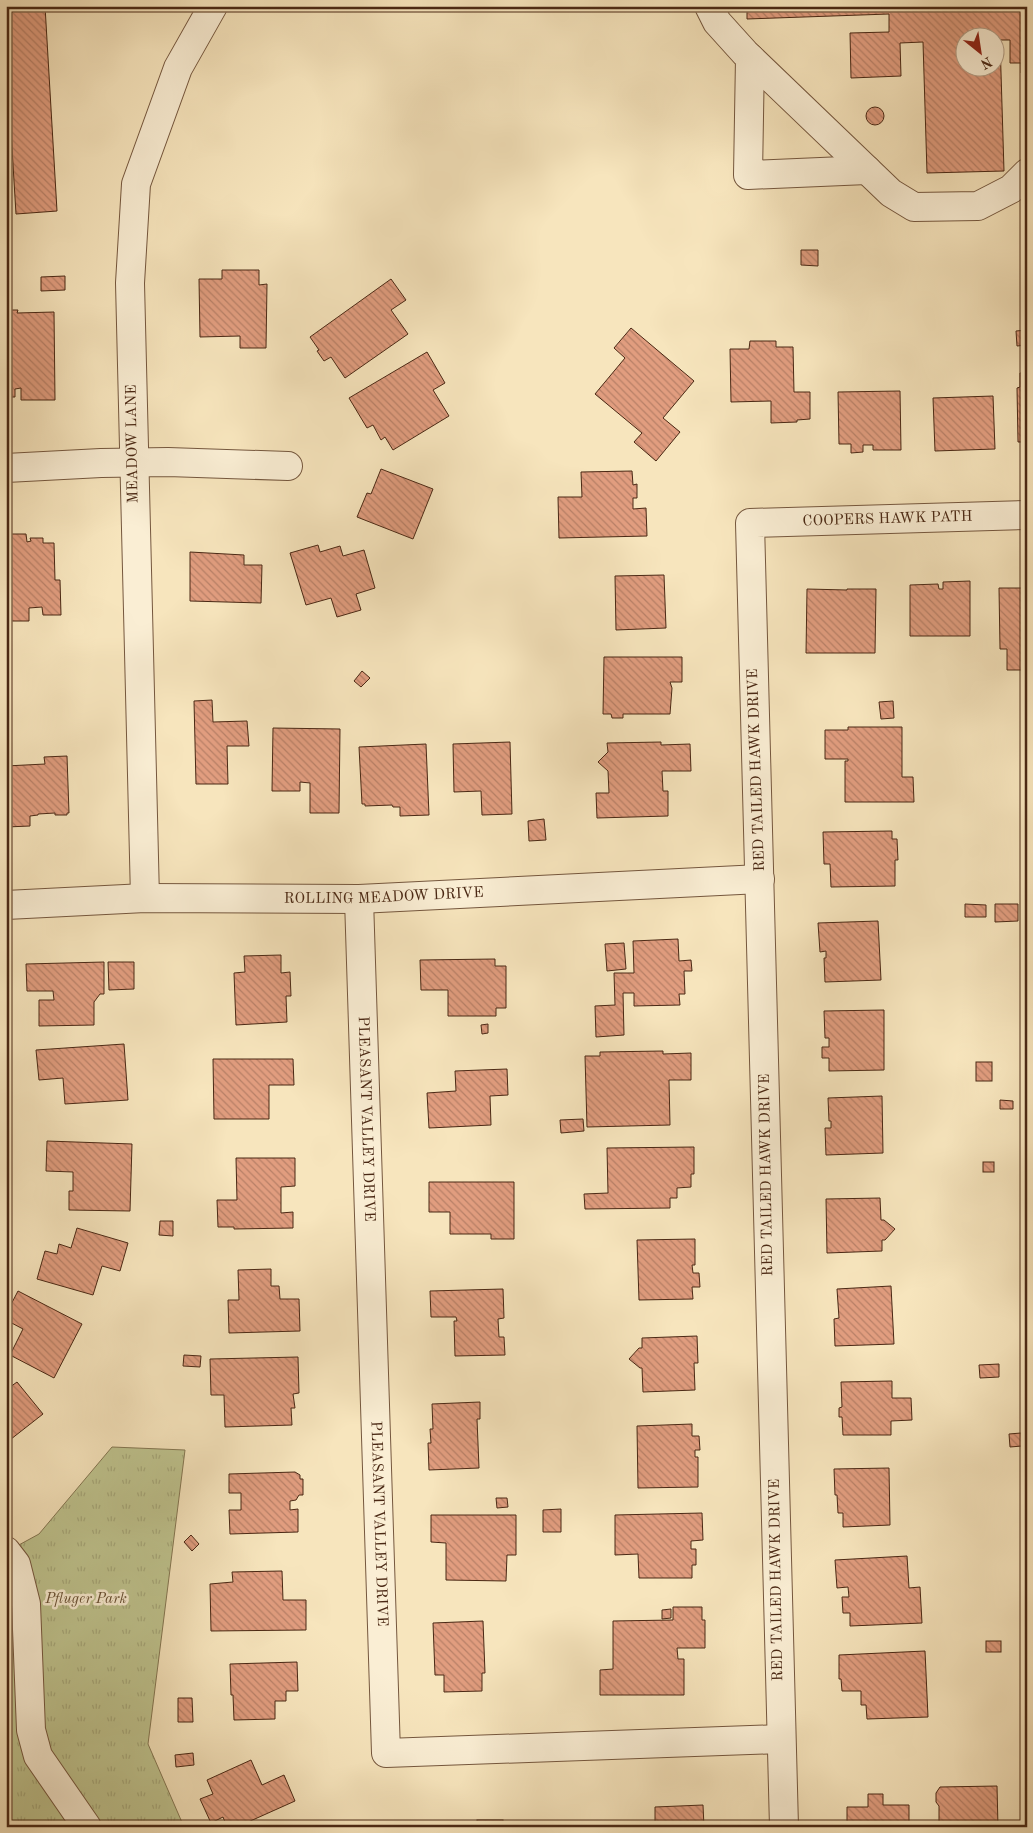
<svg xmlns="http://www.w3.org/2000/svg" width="1033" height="1833" viewBox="0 0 1033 1833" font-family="'Old Standard TT',serif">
  <defs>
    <pattern id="grass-tufts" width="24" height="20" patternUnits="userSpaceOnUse" patternTransform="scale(1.25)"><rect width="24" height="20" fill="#bfc48f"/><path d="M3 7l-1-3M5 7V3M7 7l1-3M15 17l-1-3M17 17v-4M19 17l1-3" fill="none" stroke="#a6a87a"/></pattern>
    <pattern id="building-back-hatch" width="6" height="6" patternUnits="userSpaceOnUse" patternTransform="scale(1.25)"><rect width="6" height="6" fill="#e19d7f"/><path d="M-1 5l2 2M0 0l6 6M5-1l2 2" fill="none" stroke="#b88067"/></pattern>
  </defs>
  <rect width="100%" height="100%" fill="#f7e5bd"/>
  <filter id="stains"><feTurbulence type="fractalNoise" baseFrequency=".004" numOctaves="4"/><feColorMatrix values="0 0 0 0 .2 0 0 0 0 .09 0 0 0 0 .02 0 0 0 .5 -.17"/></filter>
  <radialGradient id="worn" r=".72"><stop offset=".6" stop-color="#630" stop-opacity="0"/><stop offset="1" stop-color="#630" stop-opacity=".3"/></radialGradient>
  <polygon fill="url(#grass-tufts)" stroke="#847652" points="112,1447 185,1450 148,1744 184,1827 6,1827 6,1552 39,1534"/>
  <g fill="url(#building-back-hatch)" stroke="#4a2814" fill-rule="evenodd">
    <polygon points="6,6 45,6 57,211 16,214 6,49"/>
    <path d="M747,6H1027V73H1021V63H1010V40H1000L1004,171L927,173L923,42L900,43L901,76L851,78L850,33L889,32V14L747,19ZM966,38H996V68H966Z"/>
    <circle cx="875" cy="116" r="9"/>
    <polygon points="801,250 818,250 818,266 801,265"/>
    <polygon points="222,270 259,270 259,285 267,284 266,348 240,348 240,336 200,337 199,279 222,279"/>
    <polygon points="65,276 65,290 41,291 41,277"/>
    <polygon points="391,279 406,300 391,310 408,334 345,378 331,357 324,361 317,351 319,350 310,337"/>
    <polygon points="6,310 18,310 17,313 54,312 55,400 21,400 21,388 15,389 15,397 6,397"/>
    <polygon points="631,328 694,381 663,418 680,432 656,461 634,442 642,433 595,394 625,358 614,348"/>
    <polygon points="1027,330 1027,345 1017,346 1016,331"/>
    <polygon points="750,341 776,341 776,347 793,347 794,392 810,392 810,419 797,420 797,422 771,423 771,401 731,402 730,349 749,349"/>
    <polygon points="427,352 445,383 433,390 449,416 393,450 385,437 381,440 373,425 367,428 349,398"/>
    <polygon points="1020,373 1027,373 1027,442 1018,442 1017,388 1020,387"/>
    <polygon points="900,391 901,450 873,450 873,445 863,445 863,452 851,453 851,444 839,444 838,392"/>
    <polygon points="993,396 995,449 935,451 933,398"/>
    <polygon points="381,469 433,489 413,539 357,517 367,493 371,494"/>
    <polygon points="632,471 633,485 637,484 637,498 633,498 633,509 646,508 647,536 559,538 558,497 582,497 581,472"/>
    <polygon points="6,534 26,534 27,542 31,541 30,538 43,538 43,543 54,543 55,580 60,580 61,615 43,615 42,607 29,608 29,621 6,621"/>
    <polygon points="318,545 320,552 340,546 343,556 364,550 375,588 356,594 361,610 337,617 331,598 306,605 290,553"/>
    <polygon points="190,552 244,555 244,565 262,565 261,603 190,601"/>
    <polygon points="664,575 666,628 616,630 615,576"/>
    <polygon points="970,581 970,636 910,636 910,585 938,584 939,589 943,589 943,582"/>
    <polygon points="999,588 1027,588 1027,670 1007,670 1007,649 1000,649"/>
    <polygon points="807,589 847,590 847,589 876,589 875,653 806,653"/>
    <polygon points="604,657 682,657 682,682 670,682 672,688 670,714 623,714 623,718 612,718 611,714 603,714"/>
    <polygon points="362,671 370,678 361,687 354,681"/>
    <polygon points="212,700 213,722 247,721 249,746 227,746 228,784 196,784 194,701"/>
    <polygon points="893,701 894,718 881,719 879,702"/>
    <polygon points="848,727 902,727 902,777 913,777 914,802 845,802 845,761 848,761 848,759 825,759 825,730 848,730"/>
    <polygon points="273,728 340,729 339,813 310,813 310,783 300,782 300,791 272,791"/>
    <polygon points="510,742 512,814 482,815 481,791 454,792 453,744"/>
    <polygon points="661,742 661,745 690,744 691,771 662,771 663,791 668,791 668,816 597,818 596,793 609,793 608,771 598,762 608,752 607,743"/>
    <polygon points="426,744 429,815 400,816 400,807 393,807 392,805 365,806 365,804 362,804 359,747"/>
    <polygon points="67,756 69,813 67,813 67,815 55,815 55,813 38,814 38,815 30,816 30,826 6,827 6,766 45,764 44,757"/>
    <polygon points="544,819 546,840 529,841 528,821"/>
    <polygon points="892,831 892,839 897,839 898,860 895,860 895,886 831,887 830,864 824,864 823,832"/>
    <polygon points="965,904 986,905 986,917 965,917"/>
    <polygon points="995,904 1018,904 1018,921 995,922"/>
    <polygon points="878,921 881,980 825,982 824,958 826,958 826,951 820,952 818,923"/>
    <polygon points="678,939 679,961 691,960 692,971 684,971 685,994 679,994 680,1005 634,1006 634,993 623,993 624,1035 596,1037 595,1006 615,1005 614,973 634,973 633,941"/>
    <polygon points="624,943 626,969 607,971 605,944"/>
    <polygon points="281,955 281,973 290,972 291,996 286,996 287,1022 236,1025 234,973 245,972 244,956"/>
    <polygon points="495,959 495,966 506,966 506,1008 496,1008 496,1016 448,1016 448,990 421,990 420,960"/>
    <polygon points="104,962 104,994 100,994 94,1002 94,1025 39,1026 39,1000 54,1000 53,991 27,991 26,964"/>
    <polygon points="108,962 134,962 134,989 109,990"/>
    <polygon points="884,1010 884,1070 829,1071 829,1058 822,1058 822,1047 829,1047 829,1038 825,1038 824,1011"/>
    <polygon points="488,1024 488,1033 482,1034 481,1025"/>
    <polygon points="124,1044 128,1100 65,1104 63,1078 39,1080 36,1050"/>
    <polygon points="663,1051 663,1054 691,1053 691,1080 669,1080 670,1125 587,1127 585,1056 600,1056 600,1052"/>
    <polygon points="213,1059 293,1059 294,1085 269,1085 269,1119 214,1119"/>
    <rect x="976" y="1062" width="16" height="19"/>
    <polygon points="507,1069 508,1095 490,1096 491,1125 429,1128 427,1093 456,1091 455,1071"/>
    <polygon points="882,1096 883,1153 826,1155 825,1128 831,1128 831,1121 829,1121 828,1098"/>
    <polygon points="1000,1100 1013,1101 1013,1109 1000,1109"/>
    <polygon points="583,1119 584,1131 561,1133 560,1120"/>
    <polygon points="47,1141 132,1144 130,1211 69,1210 69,1191 73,1191 73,1172 46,1171"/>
    <polygon points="694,1147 694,1174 691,1174 691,1187 677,1188 677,1198 670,1198 670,1208 585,1209 584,1194 608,1193 607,1148"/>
    <polygon points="236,1158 295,1158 295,1186 281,1187 281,1213 293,1212 293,1228 234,1229 234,1227 218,1227 217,1200 237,1200"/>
    <rect x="983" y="1162" width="11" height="10"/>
    <polygon points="429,1182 514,1182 514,1239 491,1239 491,1234 450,1234 450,1212 429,1212"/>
    <polygon points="880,1198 881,1220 884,1220 895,1229 885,1240 882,1240 882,1251 827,1253 826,1199"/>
    <polygon points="160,1221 173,1221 173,1236 159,1235"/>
    <polygon points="77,1228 128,1243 120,1271 102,1266 93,1295 37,1279 45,1251 57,1254 59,1244 71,1248"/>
    <polygon points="695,1239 695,1265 692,1265 693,1273 699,1273 700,1287 692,1287 693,1299 639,1300 637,1240"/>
    <polygon points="271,1269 271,1286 279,1286 280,1299 299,1299 300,1331 229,1333 228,1300 239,1300 238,1270"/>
    <polygon points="891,1286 894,1344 835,1346 834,1319 839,1318 837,1289"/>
    <polygon points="503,1289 504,1318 498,1319 499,1337 504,1337 505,1355 455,1356 454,1321 457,1321 456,1317 431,1317 430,1291"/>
    <polygon points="18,1291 82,1324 54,1378 10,1355 23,1329 6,1320 6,1314"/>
    <polygon points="697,1336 698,1363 694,1363 695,1390 643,1392 642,1368 640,1368 629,1359 639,1348 642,1348 642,1338"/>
    <polygon points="184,1355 201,1356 200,1367 183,1366"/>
    <polygon points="298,1357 299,1393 293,1394 295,1408 291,1408 292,1425 225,1427 224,1395 211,1395 210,1359"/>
    <polygon points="999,1364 999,1377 980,1378 979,1365"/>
    <polygon points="892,1381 892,1398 911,1398 912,1420 891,1421 891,1435 843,1435 842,1417 839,1417 839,1408 842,1407 841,1382"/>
    <polygon points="17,1382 43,1414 6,1443 6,1390"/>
    <polygon points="480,1402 480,1419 477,1419 479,1468 429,1470 428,1443 431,1443 430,1429 433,1429 432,1404"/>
    <polygon points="692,1424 692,1436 699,1436 700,1450 695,1450 695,1457 698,1457 698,1487 638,1488 637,1426"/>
    <polygon points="1021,1433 1022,1446 1010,1447 1009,1434"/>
    <polygon points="889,1468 890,1525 843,1527 843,1513 838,1513 837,1495 835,1495 834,1469"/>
    <polygon points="295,1472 300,1475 300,1479 303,1479 303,1495 299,1495 296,1500 290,1501 290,1510 298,1509 298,1532 230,1534 229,1510 241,1510 241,1493 229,1493 229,1474"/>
    <polygon points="496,1498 507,1498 508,1507 497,1508"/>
    <polygon points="561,1509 561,1532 543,1532 543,1510"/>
    <polygon points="702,1513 703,1540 691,1541 691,1549 696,1549 696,1565 692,1565 692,1578 639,1578 638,1554 615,1555 615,1515"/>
    <polygon points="431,1515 516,1515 516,1555 507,1555 506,1581 446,1580 446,1543 431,1542"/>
    <polygon points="191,1535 199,1544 192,1551 184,1542"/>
    <polygon points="907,1556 909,1588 920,1587 922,1623 850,1626 850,1613 843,1613 842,1597 849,1597 848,1587 837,1588 835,1560"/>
    <polygon points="282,1571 283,1600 306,1600 306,1630 211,1631 210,1584 233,1582 232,1572"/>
    <polygon points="673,1607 702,1607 702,1620 705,1620 705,1648 677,1648 678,1659 684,1659 684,1695 600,1695 600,1670 613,1669 613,1621 673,1620"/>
    <polygon points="671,1609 671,1618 662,1619 662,1610"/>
    <polygon points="483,1621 485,1673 482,1673 482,1691 444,1692 444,1675 435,1675 433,1623"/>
    <rect x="986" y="1641" width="15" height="11"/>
    <polygon points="925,1651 928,1717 867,1719 866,1705 861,1705 861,1691 842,1691 841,1679 839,1679 839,1655"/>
    <polygon points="297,1662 298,1691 286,1691 286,1701 275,1701 275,1719 234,1720 233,1695 231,1695 230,1664"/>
    <polygon points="178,1698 192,1698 193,1722 178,1722"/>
    <polygon points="193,1753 194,1765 176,1767 175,1755"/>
    <polygon points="251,1760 262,1785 284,1775 295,1801 237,1827 227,1827 223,1817 211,1823 200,1799 213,1794 207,1780"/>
    <polygon points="997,1786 998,1827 939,1827 939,1806 936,1802 936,1793 940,1787"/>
    <polygon points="868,1794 883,1794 883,1805 909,1805 909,1827 847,1827 847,1807 868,1807"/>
    <polygon points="703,1805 704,1827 655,1827 655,1807"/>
    <rect x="477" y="1820" width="26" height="7"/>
  </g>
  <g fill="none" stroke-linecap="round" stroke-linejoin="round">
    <defs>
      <g id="minor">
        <polyline points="709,6 717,22 745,53 891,193 914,207 978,206 1011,189 1027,173"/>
        <polyline points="750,58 748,175 867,170"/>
        <polyline points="6,468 101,463 168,462 288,466"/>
        <polyline points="145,898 130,283 136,184 178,68 213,6"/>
        <path id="s1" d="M359,899L386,1753L781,1739"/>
        <path id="s2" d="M6,905L145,898L359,899L760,879"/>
        <polyline points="6,1551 16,1564 26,1604 31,1730 38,1756 87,1827"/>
        <path id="s3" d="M784,1827L750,523L1027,515"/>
      </g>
    </defs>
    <use href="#minor" stroke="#75573e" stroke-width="30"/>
    <use href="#minor" stroke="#faeed4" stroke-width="28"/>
  </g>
  <g text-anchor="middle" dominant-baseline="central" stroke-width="5" stroke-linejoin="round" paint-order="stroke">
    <g font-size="15" fill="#4a2814" stroke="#faeed4">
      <text transform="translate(133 444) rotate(-91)">MEADOW LANE</text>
      <text stroke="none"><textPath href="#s3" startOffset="1442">COOPERS HAWK PATH</textPath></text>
      <text transform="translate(757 770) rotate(-92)">RED TAILED HAWK DRIVE</text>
      <text stroke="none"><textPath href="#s2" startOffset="378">ROLLING MEADOW DRIVE</textPath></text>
      <text stroke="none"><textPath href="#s1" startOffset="220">PLEASANT VALLEY DRIVE</textPath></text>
      <text transform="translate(767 1175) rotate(-91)">RED TAILED HAWK DRIVE</text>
      <text stroke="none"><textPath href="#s1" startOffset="625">PLEASANT VALLEY DRIVE</textPath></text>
      <text transform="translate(777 1580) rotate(-91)">RED TAILED HAWK DRIVE</text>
    </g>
    <g font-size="15" font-style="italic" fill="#674f33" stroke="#faeed4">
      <text x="86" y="1599">Pfluger Park</text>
    </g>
  </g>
  <rect width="1033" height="1833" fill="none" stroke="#f7e5bd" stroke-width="25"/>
  <rect x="8" y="8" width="1018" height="1818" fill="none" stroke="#4a2814" stroke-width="2.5"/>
  <rect x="12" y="12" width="1008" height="1808" fill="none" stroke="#4a2814"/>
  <g transform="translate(980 52) rotate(150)"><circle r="24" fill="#faeed4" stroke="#b49f87"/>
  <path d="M0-4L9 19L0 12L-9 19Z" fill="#8f2418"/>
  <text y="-8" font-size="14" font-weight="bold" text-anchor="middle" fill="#4a2814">N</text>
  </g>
  <rect width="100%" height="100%" filter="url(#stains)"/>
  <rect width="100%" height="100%" fill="url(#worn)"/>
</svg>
